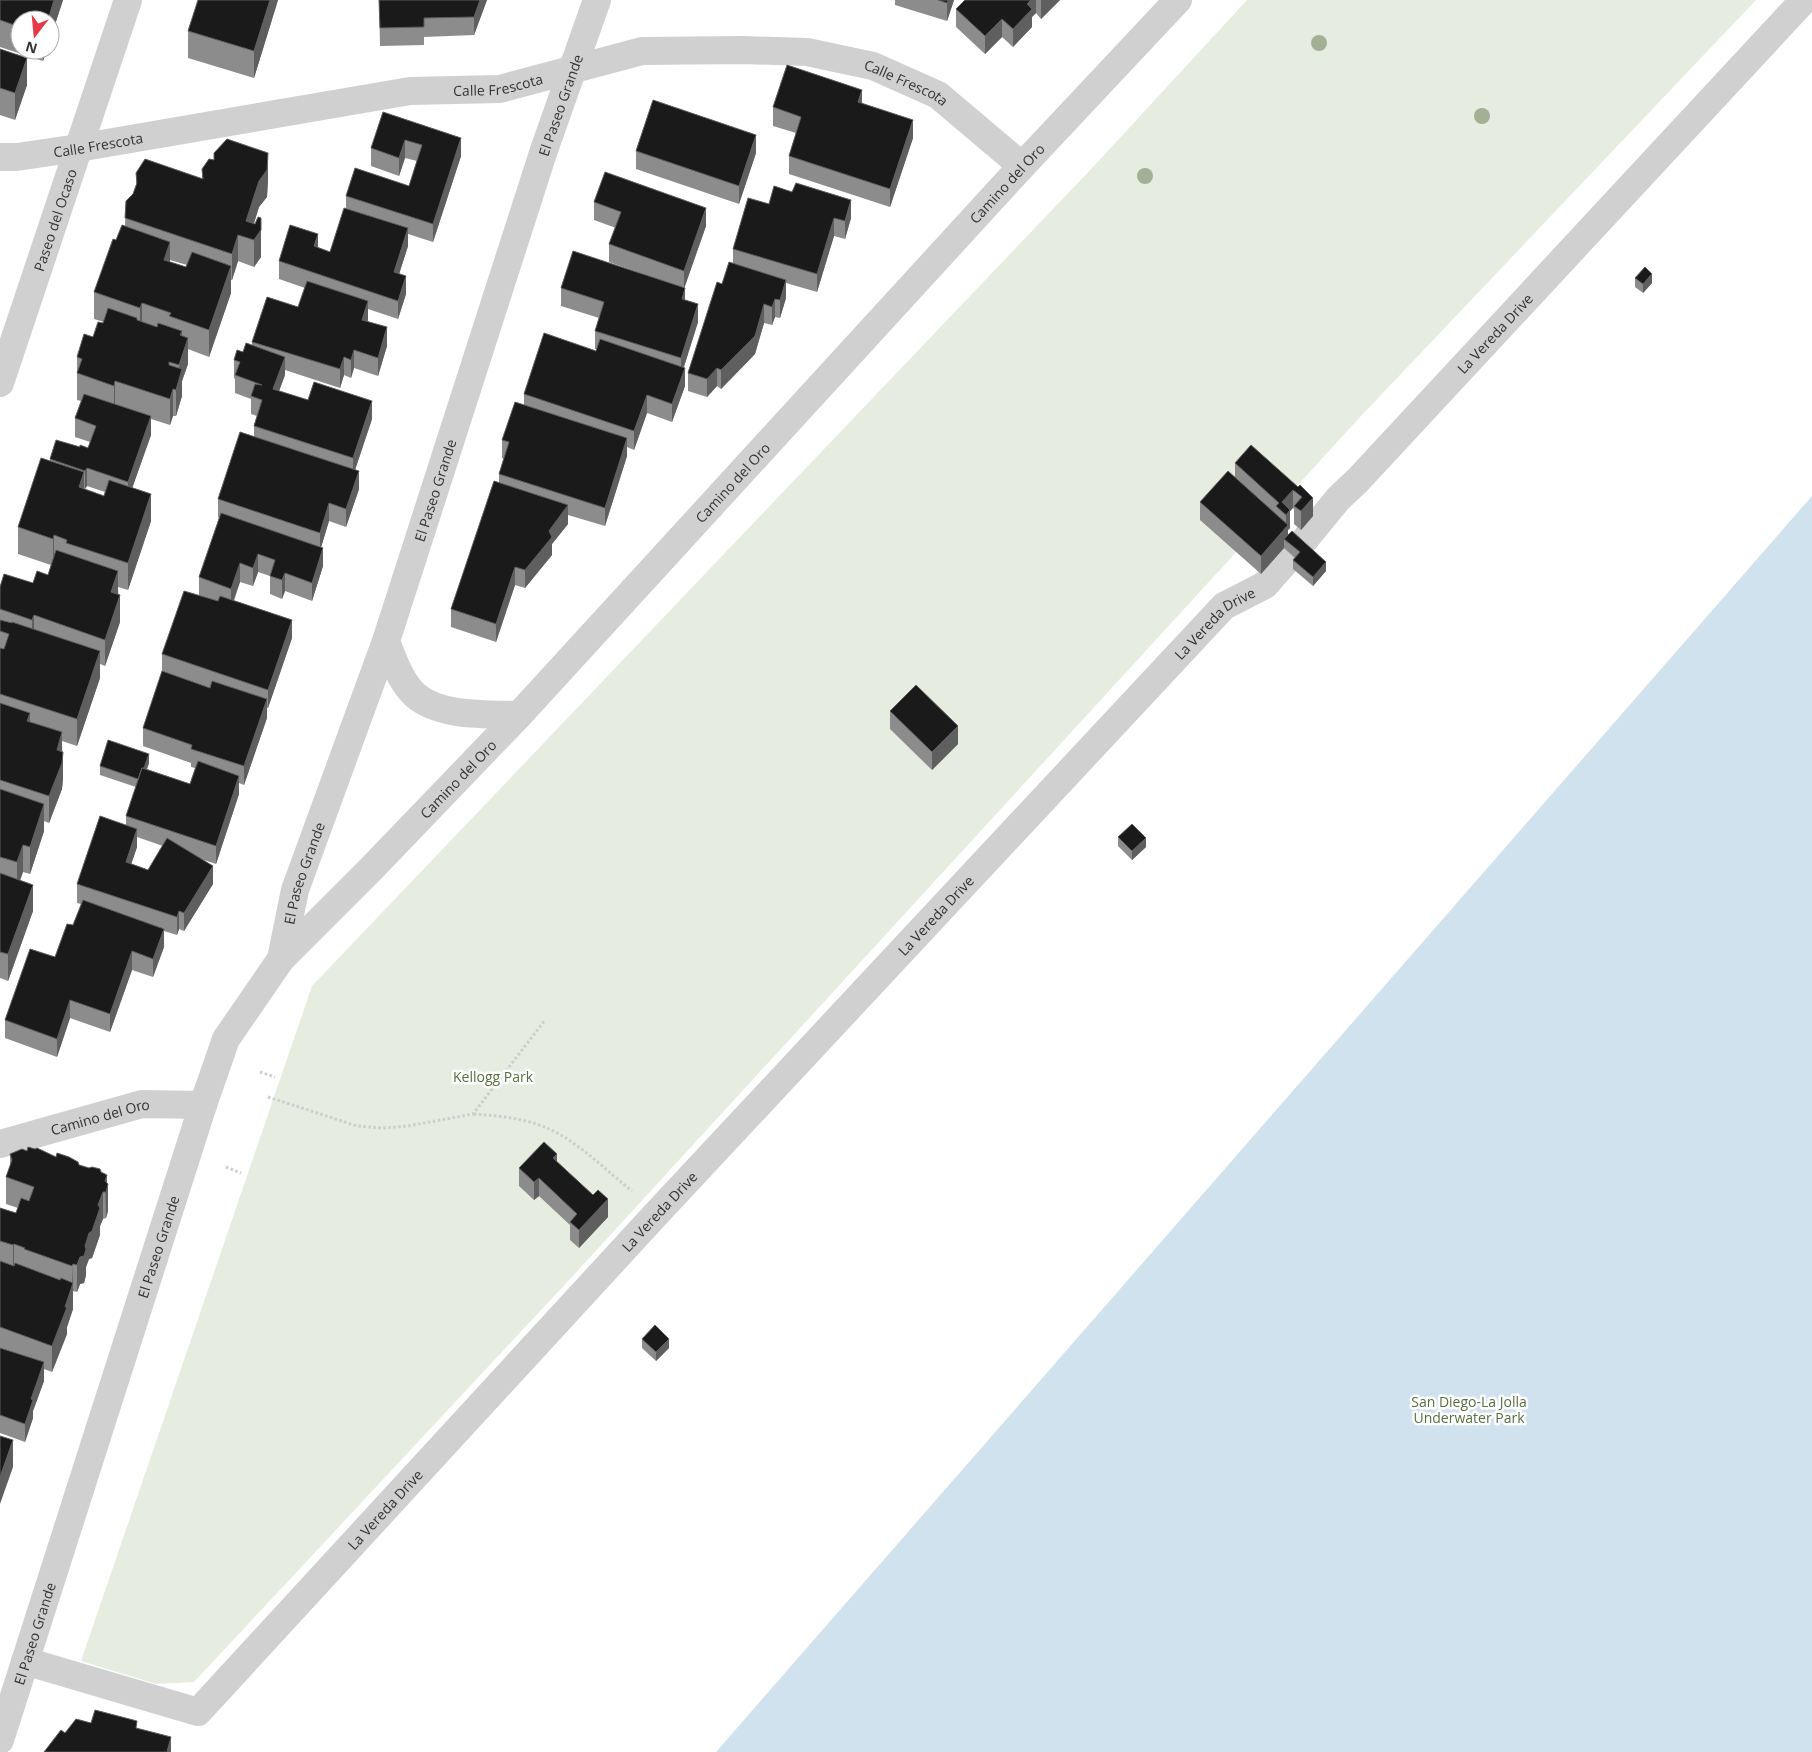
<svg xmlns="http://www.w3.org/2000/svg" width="1812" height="1752" viewBox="0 0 1812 1752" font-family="'Open Sans',sans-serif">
  <rect width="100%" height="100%" fill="#fff"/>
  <polygon fill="#e6ecdf" points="1247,0 1756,0 1361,416 570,1279 194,1682 156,1684 81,1661 312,986 1094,166"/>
  <polygon fill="#cfe2ee" points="1812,496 1812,1752 716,1752"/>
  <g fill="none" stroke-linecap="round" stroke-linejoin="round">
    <g stroke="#cdcdcd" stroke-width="3" stroke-dasharray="2.5 2.5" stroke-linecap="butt">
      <polyline points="260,1072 275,1077"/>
      <polyline points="268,1097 357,1126 382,1128 408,1126 473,1114 545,1020"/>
      <path d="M474,1114C499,1116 525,1118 549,1129C577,1141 608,1172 632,1191"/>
      <polyline points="226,1167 241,1173"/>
    </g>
    <path stroke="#d0d0d0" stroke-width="28" id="s1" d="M25,1661L198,1712L658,1212L1224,606L1265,585L1302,543L1338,499L1358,480L1804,0"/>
    <g stroke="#d0d0d0" stroke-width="28">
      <path id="s2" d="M0,157H17L78,148L410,91L500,89L642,51L743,50L807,52L873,66L938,95L1022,166"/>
      <path id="s3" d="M0,383L128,0"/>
      <path d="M386,641C393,659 400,681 415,695C440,717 487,714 519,715"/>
      <path id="s4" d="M281,959L295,890L386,641L544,150L597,0"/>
      <path id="s5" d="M0,1740L203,1105"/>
    </g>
    <path stroke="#d0d0d0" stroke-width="28" id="s6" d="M0,1144L142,1104L203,1105L226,1039L281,959L372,868L519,715L1022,166L1178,0"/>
  </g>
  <g fill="#a2b095">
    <circle cx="1319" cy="43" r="8"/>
    <circle cx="1482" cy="116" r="8"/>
    <circle cx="1145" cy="176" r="8"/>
  </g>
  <g fill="#8c8c8c" fill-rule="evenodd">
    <polygon points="0,0 63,0 50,40 50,20 20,20 20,50 47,50 43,61 0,47"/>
    <polygon points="278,0 254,78 188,58 188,31"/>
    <polygon points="379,0 487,0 474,35 424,37 424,45 380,46"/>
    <polygon points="895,0 954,0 947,21 895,5"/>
    <polygon points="965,0 1060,0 1041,19 1036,13 1032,17 1032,27 1013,47 1002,37 985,54 956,27 956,9"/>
    <polygon points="0,49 27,85 15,120 0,115"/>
    <polygon points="862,103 913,138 890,207 789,174 789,156 796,133 773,126 773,107"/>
    <path d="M383,112L461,156L433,242L408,234V246L399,274L406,294L398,319L368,309V321L387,346L378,376L354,368L351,378L344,375L340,388L285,370V375L279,391L308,400L372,419L355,470L359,489L346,527L329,521L321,547L323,566L312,601L285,591L282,599L270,594V576L258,572L253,586L240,582L234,601L292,638L268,708H267V718L244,785L239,783V794L216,864L201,859L213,884L184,931L179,929L177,935L164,931V947L153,977L132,970L110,1032L70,1018L57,1057L5,1038V1020L55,957L73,925L81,904L77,903V884L126,825V816L136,787L100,775V766L149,763L147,769L190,784L195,768L191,767V763L143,746V728L162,672V654L199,595V577L219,518L218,517V499L254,437V426L257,416L251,414V399L235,393V379L234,378V360L252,345V342L298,307L305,288L279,279V261L318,248L330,252L346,208V196L409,186L417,161L405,158L399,176L371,166V148ZM137,837L163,846L148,870L131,864L137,847Z"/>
    <polygon points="636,151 756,153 739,204 636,169"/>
    <path d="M214,153L268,180L267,197L259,207L254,224L261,257L254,267L238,261L232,280H231V293L209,357L188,349V364L182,381V396L176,416H173L170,425L151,419V435L132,488L151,521L128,590L118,587L120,622L105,666L100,664V678L77,746L62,741L63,779L62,789L49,823L44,821V831L30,874L23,872L20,880L33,911L8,981L0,978V587L33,583L48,575L51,565L18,554V527L50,461V459L80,447L88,448L90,442L75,437V418L81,401L77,400V357L104,322L94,319V292L116,240L125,226L126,201L133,194L136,185V173L202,178V169L214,160ZM170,260L187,265L186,267L170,262ZM87,486L105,492L104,496L84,489V488L85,489Z"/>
    <polygon points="594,202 706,226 684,288 685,300 698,322 684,367 685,386 672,422 647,413 634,450 627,447 627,456 605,526 568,515 568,524 552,544 552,555 525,588 515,585 496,642 451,627 451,609 499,483 499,474 504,459 502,458 502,440 524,405 524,394 596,351 596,349 595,349 595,331 599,318 561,306 561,288 643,274 609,262 609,244 616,228 594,220"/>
    <polygon points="769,204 851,218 845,239 834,236 817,292 786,283 786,298 780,318 775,317 772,325 764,323 755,354 721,389 717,386 707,397 688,391 688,373 722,284 733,263 733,249"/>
    <polygon points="1635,278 1652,283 1643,293 1635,287"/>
    <polygon points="1235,463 1298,487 1313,516 1301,530 1294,524 1294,509 1293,508 1290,511 1290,528 1288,530 1288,534 1326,571 1313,586 1293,569 1293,560 1295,558 1284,548 1261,574 1200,520 1200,502 1235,478"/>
    <polygon points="890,711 958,744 932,770 890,729"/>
    <polygon points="1118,837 1146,847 1132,860 1118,846"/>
    <polygon points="27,1151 56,1157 101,1172 107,1183 108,1211 106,1218 103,1219 100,1226 100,1235 92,1258 89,1259 86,1267 86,1275 84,1283 80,1284 77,1292 73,1291 73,1309 67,1327 67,1334 52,1372 44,1369 44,1381 33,1411 33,1418 25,1442 0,1433 0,1208 16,1213 18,1208 6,1204 6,1177 10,1167 10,1154"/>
    <polygon points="557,1162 608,1217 579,1248 570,1240 570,1225 539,1196 534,1200 519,1186 519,1168"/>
    <polygon points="642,1339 669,1348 656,1361 642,1348"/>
  </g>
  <g fill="#5f5f5f">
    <polygon points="54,0 63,0 50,40 50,20 48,20"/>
    <polygon points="270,0 278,0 254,78 254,51"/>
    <polygon points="480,0 487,0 474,35 474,17"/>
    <polygon points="948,0 954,0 947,21 947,3"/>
    <polygon points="1031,0 1036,0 1036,13 1032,17 1032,27 1013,47 1013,29 1027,4"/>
    <polygon points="1041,0 1060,0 1041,19"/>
    <polygon points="1002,19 1002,37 985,54 985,36"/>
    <polygon points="43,50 47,50 43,61"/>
    <polygon points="27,58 27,85 15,120 15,93"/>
    <polygon points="862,90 862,108 858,102"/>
    <polygon points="913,120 913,138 890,207 890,189"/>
    <polygon points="756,135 756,153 739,204 739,186"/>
    <polygon points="461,138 461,156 433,242 433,224"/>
    <polygon points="405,140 405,158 399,176 399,158"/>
    <polygon points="268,153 268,180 267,197 259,207 249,238 246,221"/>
    <polygon points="851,200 851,218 845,239 845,221"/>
    <polygon points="706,208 706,226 684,289 684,271"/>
    <polygon points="834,218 834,236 817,292 817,274"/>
    <polygon points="408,228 408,246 394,290 394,272"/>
    <polygon points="261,230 261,257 254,267 254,240"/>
    <polygon points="318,234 318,252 314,246"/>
    <polygon points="238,235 238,261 232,280 232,254"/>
    <polygon points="170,242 170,268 164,260"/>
    <polygon points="231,266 231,293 209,357 209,330"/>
    <polygon points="1652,274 1652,283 1643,293 1643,284"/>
    <polygon points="406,276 406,294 398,319 398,301"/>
    <polygon points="786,280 786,298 780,318 780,300"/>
    <polygon points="685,288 685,306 682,299"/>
    <polygon points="775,299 775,317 772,325 772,307"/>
    <polygon points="368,301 368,319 362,338 362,320"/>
    <polygon points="142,303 142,329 140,334 140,308"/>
    <polygon points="698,304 698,322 681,376 681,358"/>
    <polygon points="764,304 764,323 755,354 721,389 721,370"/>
    <polygon points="387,327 387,346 378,376 378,358"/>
    <polygon points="182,331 182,356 188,338 188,364 182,381 182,396 176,416 176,390 179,380 180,335"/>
    <polygon points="354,350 354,368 351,378 351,360"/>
    <polygon points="285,357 285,375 273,407 273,389"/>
    <polygon points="344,357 344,375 340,388 340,369"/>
    <polygon points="685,368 685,386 672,422 672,404"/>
    <polygon points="717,368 717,386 707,397 707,379"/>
    <polygon points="115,381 115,408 114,412 114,386"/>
    <polygon points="173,389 173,416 170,425 170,399"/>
    <polygon points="647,395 647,413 634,450 634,431"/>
    <polygon points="372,401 372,419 353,476 353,458"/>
    <polygon points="151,416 151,435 128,500 128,482"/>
    <polygon points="627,438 627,456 605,526 605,508"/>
    <polygon points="87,468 87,486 85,489 85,471"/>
    <polygon points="359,471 359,489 346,527 346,509"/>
    <polygon points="84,472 84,499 79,487"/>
    <polygon points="1293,490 1293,508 1290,511 1290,528 1288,530 1288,543 1284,539 1284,548 1261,574 1261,556 1286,528 1286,515 1282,502"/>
    <polygon points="151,494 151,521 128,590 128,563"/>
    <polygon points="1313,498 1313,516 1301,530 1301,511"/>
    <polygon points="329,503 329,521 320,551 320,533"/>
    <polygon points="568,505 568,524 552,544 552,555 525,588 525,570 549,531"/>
    <polygon points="54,535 54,562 53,566 53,539"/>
    <polygon points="323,548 323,566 312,601 312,583"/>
    <polygon points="258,554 258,572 253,586 253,568"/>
    <polygon points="1326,562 1326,571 1313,586 1313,577"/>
    <polygon points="240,563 240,582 231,607 231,589"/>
    <polygon points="515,567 515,585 496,642 496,624"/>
    <polygon points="118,571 118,598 111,592"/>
    <polygon points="285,573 285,591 282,599 282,580"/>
    <polygon points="120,595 120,622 105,666 105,640"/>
    <polygon points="34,615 34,642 32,647 32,620"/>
    <polygon points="292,620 292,638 268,708 268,690"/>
    <polygon points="100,651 100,678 77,746 77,719"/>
    <polygon points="267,699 267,718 244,785 244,766"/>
    <polygon points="30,713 30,739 27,721"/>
    <polygon points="958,726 958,744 932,770 932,752"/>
    <polygon points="62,732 62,759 63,752 63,779 62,789 49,823 49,796 57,750"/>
    <polygon points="149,754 149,763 140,789 140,780"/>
    <polygon points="239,776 239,794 216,864 216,846"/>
    <polygon points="44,804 44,831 30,874 30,847"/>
    <polygon points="137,829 137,847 126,880 126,862"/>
    <polygon points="1146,838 1146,847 1132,860 1132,851"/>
    <polygon points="23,845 23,872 17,889 17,862"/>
    <polygon points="213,866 213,884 184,931 184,913"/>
    <polygon points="33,885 33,911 8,981 8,954"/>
    <polygon points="179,911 179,929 177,935 177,917"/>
    <polygon points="164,929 164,947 153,977 153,959"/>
    <polygon points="132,951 132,970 110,1032 110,1014"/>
    <polygon points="70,1000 70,1018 57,1057 57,1039"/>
    <polygon points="557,1154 557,1172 553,1158"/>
    <polygon points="107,1175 107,1187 108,1184 108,1211 106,1218 105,1181"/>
    <polygon points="539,1178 539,1196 534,1200 534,1182"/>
    <polygon points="103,1192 103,1219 100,1226 100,1235 92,1258 89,1259 86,1267 86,1275 84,1283 80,1284 77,1292 77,1265"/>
    <polygon points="608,1199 608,1217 579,1248 579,1230"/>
    <polygon points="14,1244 14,1271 13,1272 13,1245"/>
    <polygon points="73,1264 73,1309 67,1327 67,1334 52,1372 52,1346 72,1286"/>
    <polygon points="669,1339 669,1348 656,1361 656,1352"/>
    <polygon points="44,1362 44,1381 33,1411 33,1418 25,1442 25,1424 31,1399"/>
    <polygon points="13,1440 13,1467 0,1504 0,1477"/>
    <polygon points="171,1737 171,1752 167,1752"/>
  </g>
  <g fill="#1a1a1a" stroke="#5f5f5f">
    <polygon points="0,0 54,0 48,20 20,20 20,27 0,20"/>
    <polygon points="198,0 270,0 254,51 188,31"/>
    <polygon points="379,0 480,0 474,17 424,18 424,27 380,28"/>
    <polygon points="938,0 948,0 947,3"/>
    <polygon points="965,0 1031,0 1027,4 1032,9 1013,29 1002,19 985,36 956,9"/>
    <polygon points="0,49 27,58 15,93 0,88"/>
    <polygon points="787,65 862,90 858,102 913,120 890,189 789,156 801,117 773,107"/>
    <polygon points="653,100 756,135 739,186 636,151"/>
    <polygon points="383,112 461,138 433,224 346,196 355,168 409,186 422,145 405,140 399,158 371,148"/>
    <polygon points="227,139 268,153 267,170 259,181 246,221 255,224 258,217 261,218 261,230 254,240 238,235 232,254 125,218 126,201 133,194 137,183 136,173 145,159 203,179 202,169 209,159 214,160 214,153"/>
    <polygon points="605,172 706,208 684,271 609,244 621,212 594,202"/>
    <polygon points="796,183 851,200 845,221 834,218 817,274 733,249 748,198 769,204 774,186 792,192"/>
    <polygon points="344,208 408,228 394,272 406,276 398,301 279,261 290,225 318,234 314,246 330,252"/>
    <polygon points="122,225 170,242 164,260 186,267 192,252 231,266 209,330 169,316 171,313 142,303 140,308 94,292 113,239 116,240"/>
    <polygon points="573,251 685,288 682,299 698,304 681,358 595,331 604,302 561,288"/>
    <polygon points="729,262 786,280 780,300 775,299 772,307 764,304 755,336 721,370 717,368 707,379 688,373 717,282 722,284"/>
    <polygon points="1645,267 1652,274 1643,284 1635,278"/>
    <polygon points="307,281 368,301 362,320 387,327 378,358 354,350 351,360 344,357 340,369 252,342 267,297 298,307"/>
    <polygon points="108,308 137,318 137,320 157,327 158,323 182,331 180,335 188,338 179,365 169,362 169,365 182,369 176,390 173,389 170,399 115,381 114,386 77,373 82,359 77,357 84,334 93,337 98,322 103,323"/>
    <polygon points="544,333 596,351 600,339 685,368 672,404 647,395 634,431 524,394"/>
    <polygon points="246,343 285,357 273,389 308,400 314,382 372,401 353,458 254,426 262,400 251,396 255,384 262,385 235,375 240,362 234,360 237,350 243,352"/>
    <polygon points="84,394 151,416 128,482 87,468 85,471 50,459 56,440 80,447 80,445 88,448 96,426 75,418"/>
    <polygon points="515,402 627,438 605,508 499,474 509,442 502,440"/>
    <polygon points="240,432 359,471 346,509 329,503 320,533 218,499"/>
    <polygon points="1251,445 1298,487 1300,485 1313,498 1301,511 1294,506 1302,497 1293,490 1282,502 1290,510 1286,515 1276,506 1279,503 1235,463"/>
    <polygon points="41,458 84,472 79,487 104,496 109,480 151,494 128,563 66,543 67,540 54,535 53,539 18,527"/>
    <polygon points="1228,471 1288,525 1261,556 1200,502"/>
    <polygon points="494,481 568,505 549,531 552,537 525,570 515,567 496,624 451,609"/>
    <polygon points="221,513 323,548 312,583 285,573 282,580 270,576 275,560 258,554 253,568 240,563 231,589 199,577"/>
    <polygon points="1292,531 1326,562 1313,577 1293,560 1300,552 1284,539"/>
    <polygon points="56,550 118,571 111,592 120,595 105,640 34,615 32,620 0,609 0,587 4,574 33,583 37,571 48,575"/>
    <polygon points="184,591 218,601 220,596 292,620 268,690 162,654"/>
    <polygon points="0,620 12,623 12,622 100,651 77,719 0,694 0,648 4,649 9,634 0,631"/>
    <polygon points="162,671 210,688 212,681 267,699 244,766 191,749 192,745 143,728"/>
    <polygon points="916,685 958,726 932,752 890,711"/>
    <polygon points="0,703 30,713 27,721 62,732 57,750 63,752 62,763 49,796 0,780"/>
    <polygon points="108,740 149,754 144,768 142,768 138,779 100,766"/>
    <polygon points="198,761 239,776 216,846 126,816 142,768 190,784"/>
    <polygon points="0,789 44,804 30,847 23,845 17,862 0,857"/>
    <polygon points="100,816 137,829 126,862 148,870 167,838 213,866 184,913 179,911 177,917 77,884"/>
    <polygon points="1132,824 1146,838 1132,851 1118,837"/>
    <polygon points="0,873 33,885 8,954 0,952"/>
    <polygon points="83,900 164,929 153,959 132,951 110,1014 70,1000 57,1039 5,1020 30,949 55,957 67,924 73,925"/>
    <polygon points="544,1142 557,1154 553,1158 593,1195 598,1190 608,1199 579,1230 570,1222 577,1214 539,1178 534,1182 519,1168"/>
    <polygon points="28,1147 35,1149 37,1148 56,1157 57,1153 69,1157 78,1162 79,1165 89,1168 92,1167 100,1169 101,1172 107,1175 105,1181 108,1184 106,1192 103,1192 98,1205 100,1208 92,1231 89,1233 85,1246 86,1249 84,1256 80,1257 77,1265 73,1264 72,1266 24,1249 25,1248 14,1244 13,1245 0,1241 0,1208 16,1213 21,1198 29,1201 34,1187 6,1177 12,1160 10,1154 22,1149 27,1151"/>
    <polygon points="0,1261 14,1266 15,1263 60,1280 61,1278 73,1283 65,1307 67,1307 52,1346 0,1327"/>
    <polygon points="655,1325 669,1339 656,1352 642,1339"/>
    <polygon points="0,1348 44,1362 31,1399 33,1400 25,1424 0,1415"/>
    <polygon points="0,1436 13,1440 0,1477"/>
    <polygon points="95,1710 137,1721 136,1728 171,1737 167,1752 44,1752 61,1730 65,1733 76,1719 91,1723"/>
  </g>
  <g text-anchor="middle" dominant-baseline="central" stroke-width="5" stroke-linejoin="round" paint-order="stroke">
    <g font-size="14" fill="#333" stroke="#fff">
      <text stroke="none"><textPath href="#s2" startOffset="504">Calle Frescota</textPath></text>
      <text stroke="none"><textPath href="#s2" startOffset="922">Calle Frescota</textPath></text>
      <text stroke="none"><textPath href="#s4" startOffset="899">El Paseo Grande</textPath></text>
      <text stroke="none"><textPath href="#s2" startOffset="99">Calle Frescota</textPath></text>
      <text stroke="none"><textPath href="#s6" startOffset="1438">Camino del Oro</textPath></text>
      <text stroke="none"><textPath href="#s3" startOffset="172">Paseo del Ocaso</textPath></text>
      <text stroke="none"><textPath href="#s1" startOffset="2076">La Vereda Drive</textPath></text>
      <text stroke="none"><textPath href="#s6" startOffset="1032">Camino del Oro</textPath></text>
      <text stroke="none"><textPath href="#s4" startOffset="494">El Paseo Grande</textPath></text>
      <text stroke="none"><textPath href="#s1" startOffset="1671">La Vereda Drive</textPath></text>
      <text stroke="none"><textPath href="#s6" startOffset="628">Camino del Oro</textPath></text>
      <text stroke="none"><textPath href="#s4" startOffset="89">El Paseo Grande</textPath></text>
      <text stroke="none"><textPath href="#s1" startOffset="1266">La Vereda Drive</textPath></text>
      <text stroke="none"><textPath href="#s6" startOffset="104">Camino del Oro</textPath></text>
      <text stroke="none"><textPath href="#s1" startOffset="861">La Vereda Drive</textPath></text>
      <text stroke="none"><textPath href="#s5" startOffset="518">El Paseo Grande</textPath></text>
      <text stroke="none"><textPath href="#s1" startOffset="456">La Vereda Drive</textPath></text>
      <text stroke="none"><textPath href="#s5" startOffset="112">El Paseo Grande</textPath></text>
    </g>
    <g font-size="14" fill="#56703f" stroke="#fff">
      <text x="493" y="1076">Kellogg Park</text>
      <text x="1469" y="1401">San Diego-La Jolla<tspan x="1469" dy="16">Underwater Park</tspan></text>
    </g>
  </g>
  <g transform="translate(35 35) rotate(196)"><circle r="24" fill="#ffffff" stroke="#adadad"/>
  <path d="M0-4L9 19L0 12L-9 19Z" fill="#e63946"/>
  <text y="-8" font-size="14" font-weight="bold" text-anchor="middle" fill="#333333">N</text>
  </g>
</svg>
